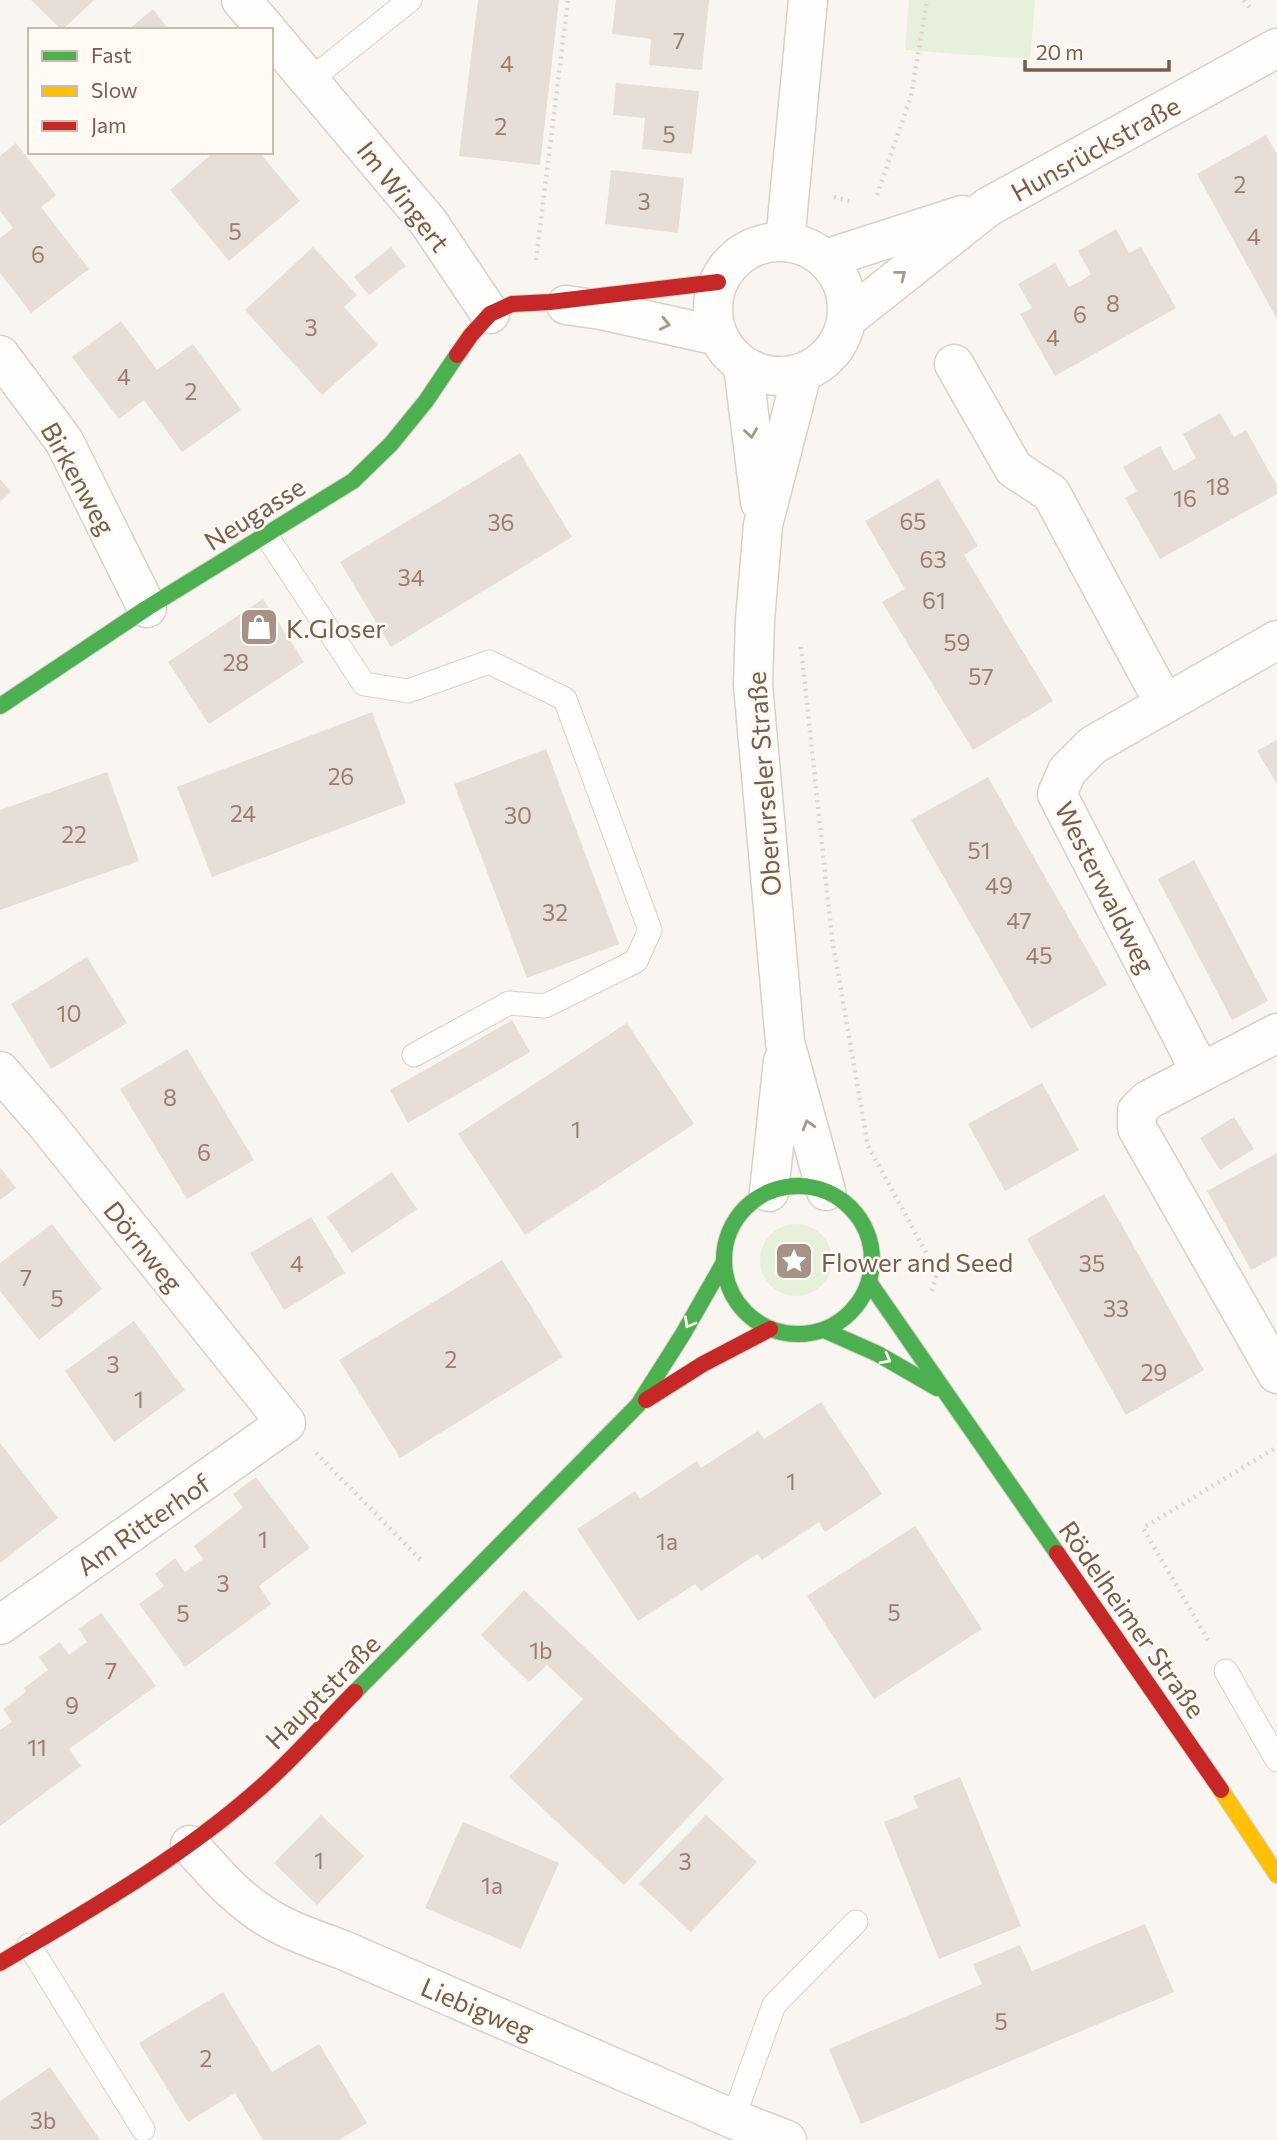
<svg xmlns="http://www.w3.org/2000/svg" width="1277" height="2140" viewBox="0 0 1277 2140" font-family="Commissioner,sans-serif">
  <rect width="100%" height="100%" fill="#f9f5f0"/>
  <g fill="#e7f0db">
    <polygon points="909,0 1035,0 1030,59 905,50"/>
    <circle cx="796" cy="1260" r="36"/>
  </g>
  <g fill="#e6ded7">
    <polygon points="31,0 94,0 62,30"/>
    <polygon points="478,0 559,0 540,165 459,156"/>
    <polygon points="616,0 709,0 702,70 649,65 651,39 612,34"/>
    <polygon points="153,9 169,30 128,30"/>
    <polygon points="616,83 699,91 692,154 642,149 645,118 613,115"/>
    <polygon points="1266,135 1277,154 1277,319 1197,174"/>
    <polygon points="16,143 56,195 41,207 89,269 31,313 0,273 0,238 13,228 0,211 0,156"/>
    <polygon points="214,152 259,152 300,201 229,261 170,190"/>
    <polygon points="611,170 684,178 678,233 605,224"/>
    <polygon points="1116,229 1129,253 1141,247 1176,308 1055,376 1020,314 1032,308 1018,284 1055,263 1069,287 1081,281 1091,274 1078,251"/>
    <polygon points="313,247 357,295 344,307 378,345 322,395 245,310"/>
    <polygon points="391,247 406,266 369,295 354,277"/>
    <polygon points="121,321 157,370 193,344 241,410 182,452 144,400 119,419 72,357"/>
    <polygon points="1220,413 1234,437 1246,430 1277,486 1277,494 1160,559 1125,498 1137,491 1123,467 1160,446 1174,471 1196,458 1183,434"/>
    <polygon points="520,453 572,537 391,647 340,562"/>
    <polygon points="0,479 11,492 0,502"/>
    <polygon points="938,479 978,546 964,555 1053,701 973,750 882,602 905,589 865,521"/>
    <polygon points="263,599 304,662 209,724 168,662"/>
    <polygon points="372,712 406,803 212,877 177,787"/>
    <polygon points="1277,740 1277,784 1257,751"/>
    <polygon points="546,749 619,944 527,978 454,784"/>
    <polygon points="107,772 139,861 0,910 0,810"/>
    <polygon points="988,777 1107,985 1031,1029 911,820"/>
    <polygon points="1194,860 1268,1001 1232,1020 1158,879"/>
    <polygon points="87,957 127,1023 51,1069 11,1004"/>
    <polygon points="512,1020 530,1052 408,1123 390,1090"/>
    <polygon points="627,1023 694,1124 525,1235 458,1134"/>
    <polygon points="187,1049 254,1160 187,1199 120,1089"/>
    <polygon points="1042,1083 1079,1150 1005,1191 968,1124"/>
    <polygon points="1234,1117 1254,1149 1220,1170 1200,1138"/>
    <polygon points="1277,1153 1277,1256 1251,1270 1207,1191"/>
    <polygon points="0,1167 16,1188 0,1200"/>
    <polygon points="392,1172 417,1209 352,1253 327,1217"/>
    <polygon points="1104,1194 1204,1370 1126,1415 1027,1239"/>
    <polygon points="311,1217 345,1273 284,1310 250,1253"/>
    <polygon points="52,1224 102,1289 39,1340 0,1291 0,1263"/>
    <polygon points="502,1260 563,1357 400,1458 339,1360"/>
    <polygon points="134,1321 185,1390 114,1442 65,1371"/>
    <polygon points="821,1402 882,1494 825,1532 819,1522 762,1560 757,1554 701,1591 695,1584 638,1621 577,1529 635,1491 640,1499 697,1461 701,1468 758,1431 764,1439"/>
    <polygon points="0,1443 58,1518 0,1563"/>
    <polygon points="256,1477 310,1548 259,1586 271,1604 185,1667 139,1604 164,1586 155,1574 175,1558 185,1572 203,1559 194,1546 243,1508 233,1494"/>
    <polygon points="915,1526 982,1629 874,1699 807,1596"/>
    <polygon points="524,1590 724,1779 624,1885 509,1777 583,1699 547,1665 529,1682 481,1635"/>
    <polygon points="101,1613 156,1686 69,1749 81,1766 0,1826 0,1730 12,1722 3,1709 26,1692 24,1688 48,1670 39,1657 60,1642 69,1655 87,1642 79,1629"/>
    <polygon points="960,1777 1021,1926 939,1959 884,1822 918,1808 913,1796"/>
    <polygon points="321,1815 364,1856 317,1905 274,1863"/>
    <polygon points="706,1815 757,1862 691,1932 639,1884"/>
    <polygon points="463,1822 559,1863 521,1949 425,1908"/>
    <polygon points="1145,1924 1174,1992 861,2124 829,2049 982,1984 973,1964 1020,1945 1032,1971"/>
    <polygon points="223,1992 272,2072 319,2044 367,2123 339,2140 263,2140 235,2093 188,2122 139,2043"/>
    <polygon points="50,2067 100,2140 0,2140 0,2101"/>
  </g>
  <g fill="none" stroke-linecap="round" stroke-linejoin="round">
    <defs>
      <g id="lane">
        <polyline points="310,80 410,0"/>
        <polyline points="266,535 364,684 408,691 489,662 565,699 650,930 636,961 545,1006 509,1003 414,1055"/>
        <polyline points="1226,1671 1277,1760"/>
        <polyline points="29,1945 143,2129"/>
        <polyline points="733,2119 774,2005 856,1922"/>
      </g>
      <g id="street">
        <polyline points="241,0 267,30"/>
        <polyline points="271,35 429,223 490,314"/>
        <circle cx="780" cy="309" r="67"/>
        <polyline points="785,242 808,0"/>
        <polyline points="825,259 962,215"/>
        <polyline points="566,305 601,310 718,336"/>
        <polyline points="848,318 988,207 1277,48"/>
        <polyline points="0,355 64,441 147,608"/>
        <polyline points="954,364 1014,469 1051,493 1164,703"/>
        <polyline points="743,366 760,502"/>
        <polyline points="802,373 763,525 755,620 753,685 785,1042 826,1191"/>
        <polyline points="1277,1033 1148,1100 1137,1111 1137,1128 1277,1374"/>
        <polyline points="0,1071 47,1125 286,1423 0,1625"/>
        <polyline points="1200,1071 1057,794 1067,771 1093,745 1277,640"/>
        <polyline points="769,1192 783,1061"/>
        <path d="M190,1845C216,1875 244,1907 281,1925C300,1935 322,1942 343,1950L733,2119L787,2140"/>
      </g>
      <g id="fast">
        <polyline points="0,706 147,608 353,481 391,444 426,401 457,355"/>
        <circle cx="798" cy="1260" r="74"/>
        <polyline points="869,1282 1057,1553"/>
        <polyline points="824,1330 878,1354 937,1388"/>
        <polyline points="355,1692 638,1405 683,1334 723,1264"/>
      </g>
      <polyline id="slow" points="1221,1790 1277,1875"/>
      <g id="jam">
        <polyline points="457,355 471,335 490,314 512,304 550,302 718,282"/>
        <polyline points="646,1400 703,1364 770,1329"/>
        <polyline points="1057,1553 1221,1790"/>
        <path d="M0,1963C87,1911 176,1861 253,1794C289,1764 321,1726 355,1692"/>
      </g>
    </defs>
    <use href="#lane" stroke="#d7d1cb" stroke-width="25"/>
    <use href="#street" stroke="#d7d1cb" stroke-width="41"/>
    <use href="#fast" stroke="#d9d2cb" stroke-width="18"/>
    <use href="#slow" stroke="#d9d2cb" stroke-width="18"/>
    <use href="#jam" stroke="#d9d2cb" stroke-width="18"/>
    <g stroke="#dcd5d0" stroke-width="4.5" stroke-dasharray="2 5" stroke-linecap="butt">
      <polyline points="1244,0 1252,11"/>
      <polyline points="877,195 911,96 927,0"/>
      <polyline points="834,197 853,202"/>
      <polyline points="536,260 568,0"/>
      <polyline points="801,647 832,938 868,1146 937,1273 931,1294"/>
      <polyline points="316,1453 423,1562"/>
      <polyline points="1208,1640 1143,1528 1277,1447"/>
    </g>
    <use href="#lane" stroke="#fefefd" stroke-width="23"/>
    <use href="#street" stroke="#fefefd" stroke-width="38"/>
    <use href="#fast" stroke="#4caf50" stroke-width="16"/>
    <use href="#slow" stroke="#ffc107" stroke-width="16"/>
    <use href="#jam" stroke="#c62828" stroke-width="16"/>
  </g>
  <defs><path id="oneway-chevron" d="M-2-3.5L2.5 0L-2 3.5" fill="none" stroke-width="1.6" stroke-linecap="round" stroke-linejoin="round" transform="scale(1.75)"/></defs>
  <g stroke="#a8958b">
    <use href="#oneway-chevron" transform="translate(901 275) rotate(-38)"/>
    <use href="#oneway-chevron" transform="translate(665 324) rotate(13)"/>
    <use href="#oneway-chevron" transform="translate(751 433) rotate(82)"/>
    <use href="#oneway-chevron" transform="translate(808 1125) rotate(-106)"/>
  </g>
  <g stroke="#fffaf3">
    <use href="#oneway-chevron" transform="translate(689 1323) rotate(120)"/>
    <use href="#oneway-chevron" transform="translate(886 1359) rotate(29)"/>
  </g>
  <defs>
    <symbol id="shop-square" viewBox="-11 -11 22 22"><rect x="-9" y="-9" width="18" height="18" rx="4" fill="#a69286" stroke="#fffaf3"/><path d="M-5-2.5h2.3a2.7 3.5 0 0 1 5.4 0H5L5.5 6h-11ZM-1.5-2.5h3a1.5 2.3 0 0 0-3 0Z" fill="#fff"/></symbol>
    <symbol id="sight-square" viewBox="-11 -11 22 22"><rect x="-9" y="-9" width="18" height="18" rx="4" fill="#a69286" stroke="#fffaf3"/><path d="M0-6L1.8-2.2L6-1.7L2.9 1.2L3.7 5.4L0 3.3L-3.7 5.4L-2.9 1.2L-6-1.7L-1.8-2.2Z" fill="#fff"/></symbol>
  </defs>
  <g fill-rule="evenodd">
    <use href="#shop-square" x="237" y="605" width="44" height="44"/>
    <use href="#sight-square" x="772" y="1239" width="44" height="44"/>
  </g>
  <g text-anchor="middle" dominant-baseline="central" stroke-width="5" stroke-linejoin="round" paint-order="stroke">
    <g font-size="23" fill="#977e72">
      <text x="679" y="40">7</text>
      <text x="507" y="63">4</text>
      <text x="501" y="126">2</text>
      <text x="669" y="134">5</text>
      <text x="1240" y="184">2</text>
      <text x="644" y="201">3</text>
      <text x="235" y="231">5</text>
      <text x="1254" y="236">4</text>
      <text x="38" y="254">6</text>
      <text x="1113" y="303">8</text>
      <text x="1080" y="314">6</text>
      <text x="311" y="327">3</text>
      <text x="1053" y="337">4</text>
      <text x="124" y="376">4</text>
      <text x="191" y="391">2</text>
      <text x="1218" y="486">18</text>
      <text x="1185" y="498">16</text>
      <text x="913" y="521">65</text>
      <text x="501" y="522">36</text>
      <text x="933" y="559">63</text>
      <text x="411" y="577">34</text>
      <text x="934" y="600">61</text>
      <text x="957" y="642">59</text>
      <text x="236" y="662">28</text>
      <text x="981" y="676">57</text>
      <text x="341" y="776">26</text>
      <text x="243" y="813">24</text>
      <text x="518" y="815">30</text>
      <text x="74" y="834">22</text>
      <text x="979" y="850">51</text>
      <text x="999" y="885">49</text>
      <text x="555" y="912">32</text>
      <text x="1019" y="920">47</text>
      <text x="1039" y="955">45</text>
      <text x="69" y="1013">10</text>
      <text x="170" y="1097">8</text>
      <text x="576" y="1129">1</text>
      <text x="204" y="1152">6</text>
      <text x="297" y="1263">4</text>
      <text x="1092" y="1263">35</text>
      <text x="26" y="1277">7</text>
      <text x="57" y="1298">5</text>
      <text x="1116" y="1308">33</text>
      <text x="451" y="1359">2</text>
      <text x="113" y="1364">3</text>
      <text x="1154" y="1372">29</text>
      <text x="139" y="1399">1</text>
      <text x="791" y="1481">1</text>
      <text x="263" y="1539">1</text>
      <text x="667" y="1541">1a</text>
      <text x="223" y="1583">3</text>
      <text x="894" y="1612">5</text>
      <text x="183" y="1613">5</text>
      <text x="541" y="1650">1b</text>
      <text x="111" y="1670">7</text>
      <text x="72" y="1705">9</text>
      <text x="37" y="1747">11</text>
      <text x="319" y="1860">1</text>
      <text x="685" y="1861">3</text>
      <text x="492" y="1885">1a</text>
      <text x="1001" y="2021">5</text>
      <text x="206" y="2058">2</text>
      <text x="43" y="2120">3b</text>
    </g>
    <g font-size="26" fill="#7a5c4d" stroke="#fffaf3">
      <text transform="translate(1095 148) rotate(-29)">Hunsrückstraße</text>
      <text transform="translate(404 196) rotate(52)">Im Wingert</text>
      <text transform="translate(79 478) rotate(61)">Birkenweg</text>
      <text transform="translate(254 513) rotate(-32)">Neugasse</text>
      <text transform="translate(763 784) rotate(-94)">Oberurseler Straße</text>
      <text transform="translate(1106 887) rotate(63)">Westerwaldweg</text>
      <text transform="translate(144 1246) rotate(51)">Dörnweg</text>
      <text transform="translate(143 1524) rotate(-35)">Am Ritterhof</text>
      <text transform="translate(1133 1619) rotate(55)">Rödelheimer Straße</text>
      <text transform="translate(322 1691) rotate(-45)">Hauptstraße</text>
      <text transform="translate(478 2008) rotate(23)">Liebigweg</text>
    </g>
    <g font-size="26" fill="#7a5c4d" stroke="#fffaf3" text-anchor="start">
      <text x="286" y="627">K.Gloser</text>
      <text x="821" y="1261">Flower and Seed</text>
    </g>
  </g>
  <rect x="28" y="28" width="245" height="126" fill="#fffaf3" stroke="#cabbb1" stroke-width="2"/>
  <rect x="42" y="51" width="35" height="10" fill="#4caf50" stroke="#cabbb1" stroke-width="2"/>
  <text x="91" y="63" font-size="21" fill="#7a5c4d">Fast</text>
  <rect x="42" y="86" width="35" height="10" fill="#ffc107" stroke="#cabbb1" stroke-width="2"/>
  <text x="91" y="98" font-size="21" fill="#7a5c4d">Slow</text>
  <rect x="42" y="121" width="35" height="10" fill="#c62828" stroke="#cabbb1" stroke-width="2"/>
  <text x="91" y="133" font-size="21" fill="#7a5c4d">Jam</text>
  <path d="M1025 60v10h144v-10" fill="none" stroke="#7a5c4d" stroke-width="3.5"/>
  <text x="1036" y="60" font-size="21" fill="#7a5c4d" stroke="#fffaf3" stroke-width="5" paint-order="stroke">20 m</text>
</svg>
